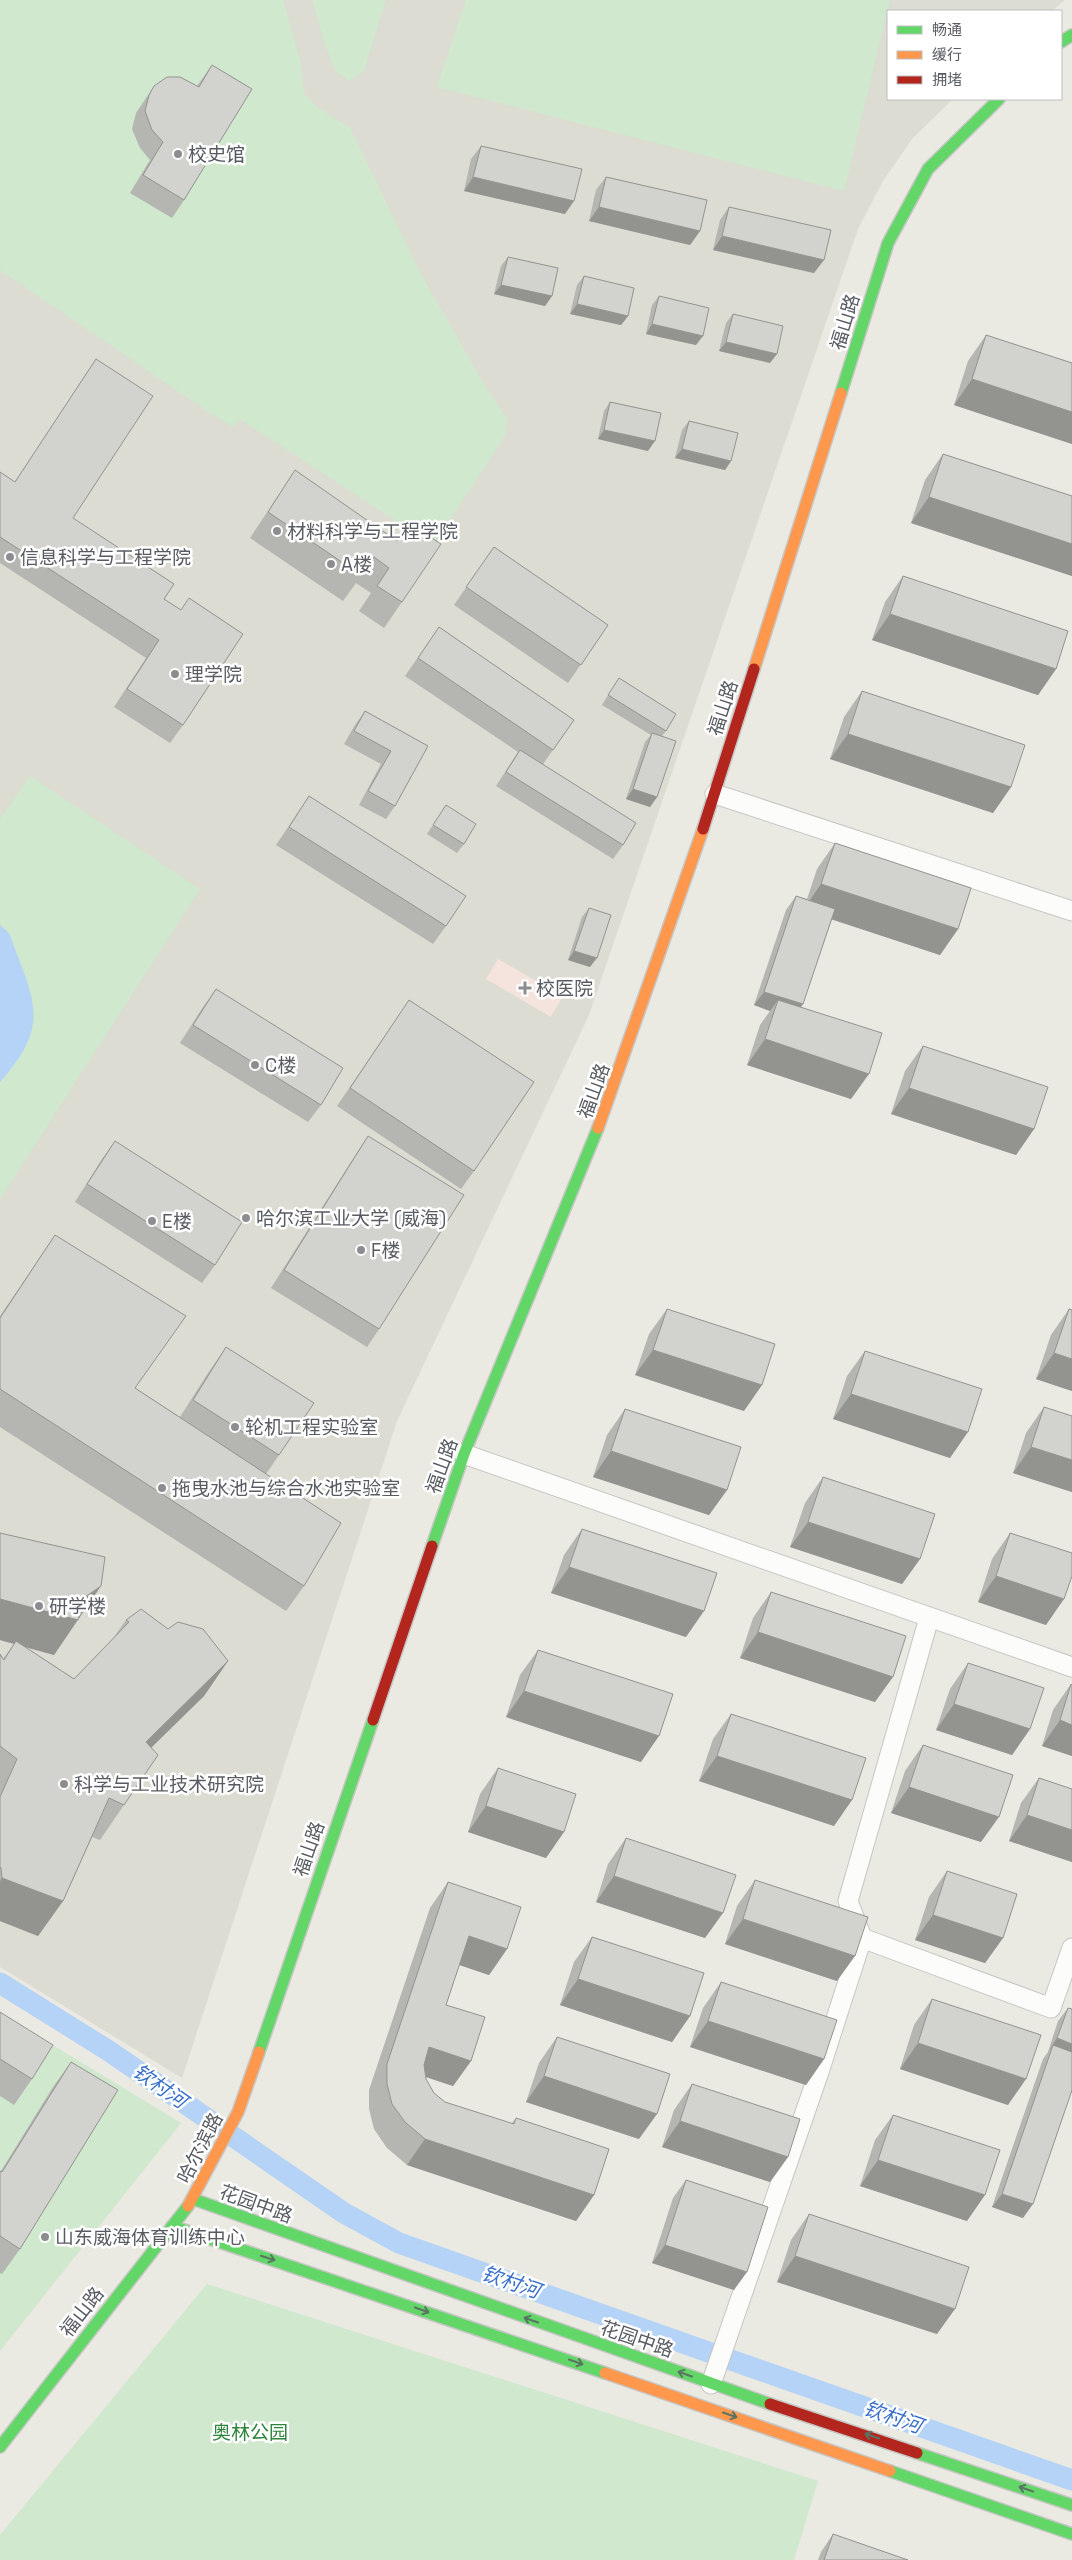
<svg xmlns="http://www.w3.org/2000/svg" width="1072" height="2560" viewBox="0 0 1072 2560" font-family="'Space Grotesk','Noto Sans SC',sans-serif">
  <rect width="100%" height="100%" fill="#eae9e2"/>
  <polygon fill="#dcdcd2" points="0,0 1065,0 1052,11 888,11 888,99 953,99 912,139 883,181 858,229 589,1015 397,1421 182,2078 0,1967"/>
  <polygon fill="#f4e4dd" points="498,959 563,996 551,1017 486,979"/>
  <g fill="#cfe8ce">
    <polygon points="0,0 283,0 301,63 304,93 317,107 350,128 422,276 484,384 507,419 505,436 433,545 240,419 233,427 210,413 0,270"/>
    <polygon points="312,0 386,0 364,71 349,81 336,72 325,45"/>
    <polygon points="466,0 890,0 844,191 437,87"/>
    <polygon points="30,776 200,889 0,1199 0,819"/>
    <polygon points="0,2013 181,2123 0,2351"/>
    <polygon points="207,2284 818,2481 794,2560 0,2560 0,2535"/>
  </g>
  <path fill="#b4d3f6" d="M0,925L9,933C33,999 53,1023 0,1082Z"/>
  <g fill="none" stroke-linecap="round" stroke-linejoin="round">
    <polyline stroke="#b4d3f6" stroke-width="21" points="0,1983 109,2051 344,2213 399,2243 1072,2480"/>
    <defs>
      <g id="street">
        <polyline points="715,794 1072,911"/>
        <polyline points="464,1454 1072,1667"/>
        <polyline points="862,1938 1051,2008 1072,1948"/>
        <polyline points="711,2384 818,2075 862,1938 848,1901 929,1618"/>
      </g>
      <g id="fast">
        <polyline points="1061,42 1072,35"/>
        <polyline points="841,393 888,243 928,169 999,99"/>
        <polyline points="432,1546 464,1454 598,1128"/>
        <polyline points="259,2052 373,1720"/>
        <polyline points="193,2199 770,2404"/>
        <polyline points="172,2226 605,2373"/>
        <polyline points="0,2447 188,2206"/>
        <polyline points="917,2453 1072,2505"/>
        <polyline points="890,2471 1072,2534"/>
      </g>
      <g id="slow">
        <polyline points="754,669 841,393"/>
        <polyline points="598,1128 703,829"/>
        <polyline points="188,2206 238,2112 259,2052"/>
        <polyline points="605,2373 890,2471"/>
      </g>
      <g id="jam">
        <polyline points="703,829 754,669"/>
        <polyline points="373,1720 432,1546"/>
        <polyline points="770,2404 917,2453"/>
      </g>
    </defs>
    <use href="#street" stroke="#c6c7c5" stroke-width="21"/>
    <use href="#fast" stroke="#c6c6c5" stroke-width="14"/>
    <use href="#slow" stroke="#c6c6c5" stroke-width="14"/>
    <use href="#jam" stroke="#c6c6c5" stroke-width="14"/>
    <use href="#street" stroke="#fcfcfb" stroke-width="19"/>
    <use href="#fast" stroke="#63d668" stroke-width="11"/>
    <use href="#slow" stroke="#ff974d" stroke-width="11"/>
    <use href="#jam" stroke="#b3261e" stroke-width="11"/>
  </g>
  <g fill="#b5b5b1">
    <polygon points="212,65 184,200 172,218 130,193 150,160 140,148 132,129 136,113 154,86 197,86"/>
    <polygon points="481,146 565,214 464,191 471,159"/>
    <polygon points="606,177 700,231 690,245 589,221 596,190"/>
    <polygon points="729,207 814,273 713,250 720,220"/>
    <polygon points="508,257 552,296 545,306 494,294 501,266"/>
    <polygon points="584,276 628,316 621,325 570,314 577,285"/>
    <polygon points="659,296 696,345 646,334 652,305"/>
    <polygon points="733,314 770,363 719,351 726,323"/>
    <polygon points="986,335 1072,363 1072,444 954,405 968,361"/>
    <polygon points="96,359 73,518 164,599 183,725 170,743 114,707 146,658 0,563 0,472 15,482"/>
    <polygon points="610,402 648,451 598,439 604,411"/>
    <polygon points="689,421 731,461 725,470 675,458 682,430"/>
    <polygon points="943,454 1072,496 1072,576 911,523 925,480"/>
    <polygon points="295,470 396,541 409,523 402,602 384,628 359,611 371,593 356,583 343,601 250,538"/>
    <polygon points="494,547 608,625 568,683 454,605"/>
    <polygon points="903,576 1056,669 1038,695 872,640 885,602"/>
    <polygon points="439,627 574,720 543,764 623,845 613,859 496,786 518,752 405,676"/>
    <polygon points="619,678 666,731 662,736 657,797 650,807 626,799 645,742 651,735 602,705"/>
    <polygon points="862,691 1011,787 993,813 830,759 844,717"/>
    <polygon points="365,711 428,746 395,806 386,819 359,805 381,764 344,744 355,725"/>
    <polygon points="309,796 446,926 433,944 276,845"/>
    <polygon points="446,805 464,844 457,853 427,834"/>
    <polygon points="835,843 958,929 940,955 832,919 801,1007 851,1099 747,1065 760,1025 770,1011 754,1005 786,910 796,896 807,899 817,869"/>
    <polygon points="589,908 590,967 568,960 582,917"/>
    <polygon points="216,989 321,1105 308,1122 180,1043 203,1007"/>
    <polygon points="397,1018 474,1171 461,1189 337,1106"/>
    <polygon points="923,1046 1034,1129 1016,1155 891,1114 905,1071"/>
    <polygon points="368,1136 379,1329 367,1347 271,1288 356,1154"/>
    <polygon points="115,1141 215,1265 202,1283 75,1202 102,1159"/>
    <polygon points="55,1235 135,1388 180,1417 208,1373 226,1347 279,1455 266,1474 304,1586 286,1611 0,1427 0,1316"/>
    <polygon points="667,1309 744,1411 635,1375 649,1334"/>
    <polygon points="1069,1309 1072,1310 1072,1391 1036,1379 1051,1335"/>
    <polygon points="865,1351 950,1458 833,1419 847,1376"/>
    <polygon points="1044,1407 1072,1416 1072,1492 1013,1473 1026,1433"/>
    <polygon points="625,1409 727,1490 709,1515 593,1477 607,1435"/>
    <polygon points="823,1477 920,1559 902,1584 790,1547 805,1503"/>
    <polygon points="582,1529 686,1637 551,1593 564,1555"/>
    <polygon points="1010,1533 1046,1625 978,1602 992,1559"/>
    <polygon points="771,1592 875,1702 740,1658 753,1618"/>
    <polygon points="79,1617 54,1655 25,1647 74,1679 112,1640 126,1620 168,1629 228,1661 204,1696 151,1748 124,1805 100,1840 92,1837 63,1901 38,1936 0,1921 0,1654 3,1659 14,1644 0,1640"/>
    <polygon points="538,1650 641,1762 506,1717 520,1675"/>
    <polygon points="968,1663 1030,1729 1012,1755 936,1730 950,1689"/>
    <polygon points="1071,1684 1072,1756 1042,1746 1053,1710"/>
    <polygon points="731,1714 834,1826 699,1781 713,1739"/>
    <polygon points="923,1745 981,1842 891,1813 905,1771"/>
    <polygon points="498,1768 546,1858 468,1832 480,1794"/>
    <polygon points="1039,1778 1072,1789 1072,1862 1009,1841 1021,1803"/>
    <polygon points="626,1838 705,1938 596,1902 608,1864"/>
    <polygon points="947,1871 1003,1938 985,1963 915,1940 929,1897"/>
    <polygon points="755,1880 837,1981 725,1944 737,1906"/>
    <polygon points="448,1882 507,1949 489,1975 459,1965 446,2005 471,2061 453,2086 426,2077 426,2079 434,2093 445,2102 511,2124 516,2118 594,2195 576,2221 407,2165 387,2148 374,2129 369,2109 369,2090 430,1908"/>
    <polygon points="592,1937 690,2016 672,2042 560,2005 574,1962"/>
    <polygon points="721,1982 824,2059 806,2085 690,2047 703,2008"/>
    <polygon points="932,1999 1008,2105 900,2069 914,2025"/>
    <polygon points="1068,2008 1023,2218 992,2207 1043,2059 1048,2052 1058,2021"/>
    <polygon points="0,2012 32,2079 14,2105 0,2096"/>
    <polygon points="557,2037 639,2139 526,2102 539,2063"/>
    <polygon points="71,2062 20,2249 2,2274 0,2273 0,2171 1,2171 53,2087"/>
    <polygon points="692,2084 788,2157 770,2182 662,2147 674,2110"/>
    <polygon points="893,2115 967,2221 860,2186 875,2140"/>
    <polygon points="686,2180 734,2290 652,2263 673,2198"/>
    <polygon points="809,2214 937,2334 777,2282 791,2240"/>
    <polygon points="833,2534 908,2560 818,2560 821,2552"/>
  </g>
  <g fill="#939390">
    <polygon points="473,177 574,201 565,214 464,191"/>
    <polygon points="599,207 700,231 690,245 589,221"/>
    <polygon points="722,236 824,260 814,273 713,250"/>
    <polygon points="501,285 552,296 545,306 494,294"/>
    <polygon points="577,304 628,316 621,325 570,314"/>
    <polygon points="652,324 703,336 696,345 646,334"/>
    <polygon points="726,342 777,354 770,363 719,351"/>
    <polygon points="972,379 1072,412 1072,444 954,405"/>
    <polygon points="604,430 655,441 648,451 598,439"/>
    <polygon points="682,449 731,461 725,470 675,458"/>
    <polygon points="929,497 1072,544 1072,576 911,523"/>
    <polygon points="890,614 1056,669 1038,695 872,640"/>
    <polygon points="848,734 1011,787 993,813 830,759"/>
    <polygon points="633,789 657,797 650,807 626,799"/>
    <polygon points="821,884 958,929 940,955 803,910"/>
    <polygon points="574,951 597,958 590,967 568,960"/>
    <polygon points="764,992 803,1004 793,1018 778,1000 770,1011 754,1005"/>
    <polygon points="765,1039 869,1074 851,1099 747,1065"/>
    <polygon points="909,1088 1034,1129 1016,1155 891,1114"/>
    <polygon points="653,1350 762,1385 744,1411 635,1375"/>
    <polygon points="1054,1353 1072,1359 1072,1391 1036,1379"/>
    <polygon points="851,1394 968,1432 950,1458 833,1419"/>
    <polygon points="1031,1447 1072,1460 1072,1492 1013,1473"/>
    <polygon points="611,1451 727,1490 709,1515 593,1477"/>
    <polygon points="808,1522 920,1559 902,1584 790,1547"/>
    <polygon points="569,1567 704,1611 686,1637 551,1593"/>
    <polygon points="996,1576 1064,1599 1046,1625 978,1602"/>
    <polygon points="101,1586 54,1655 0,1640 0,1599 85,1597"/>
    <polygon points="758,1632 893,1677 875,1702 740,1658"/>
    <polygon points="228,1661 204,1696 121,1777 146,1742"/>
    <polygon points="524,1691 659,1736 641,1762 506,1717"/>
    <polygon points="954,1704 1030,1729 1012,1755 936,1730"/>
    <polygon points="1060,1720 1072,1725 1072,1756 1042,1746"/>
    <polygon points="717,1756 852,1800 834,1826 699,1781"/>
    <polygon points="909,1787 999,1817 981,1842 891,1813"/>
    <polygon points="486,1806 564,1832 546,1858 468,1832"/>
    <polygon points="1027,1815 1072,1830 1072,1862 1009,1841"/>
    <polygon points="614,1876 723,1913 705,1938 596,1902"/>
    <polygon points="2,1878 63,1901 38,1936 0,1921 0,1881"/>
    <polygon points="933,1915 1003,1938 985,1963 915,1940"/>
    <polygon points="743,1919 855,1956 837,1981 725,1944"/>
    <polygon points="469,1936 507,1949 489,1975 451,1962"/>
    <polygon points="578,1979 690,2016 672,2042 560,2005"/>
    <polygon points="708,2021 824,2059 806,2085 690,2047"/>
    <polygon points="1057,2038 1072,2044 1072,2061 1053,2045 1048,2052"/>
    <polygon points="918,2043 1026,2079 1008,2105 900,2069"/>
    <polygon points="429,2047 471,2061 453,2086 411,2072"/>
    <polygon points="544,2076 657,2114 639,2139 526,2102"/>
    <polygon points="680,2121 788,2157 770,2182 662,2147"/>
    <polygon points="425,2139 594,2195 576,2221 407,2165"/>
    <polygon points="878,2160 985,2195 967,2221 860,2186"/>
    <polygon points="1002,2194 1033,2204 1023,2218 992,2207"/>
    <polygon points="665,2245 747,2272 734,2290 652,2263"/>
    <polygon points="795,2256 955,2309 937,2334 777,2282"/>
  </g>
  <g fill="#d2d2ce" stroke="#939390">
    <polygon points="212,65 252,89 184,200 143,175 163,142 152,130 145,111 149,95 154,86 167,77 180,77 199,87"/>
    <polygon points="481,146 582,169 574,201 473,177"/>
    <polygon points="606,177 707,200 700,231 599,207"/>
    <polygon points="729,207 831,230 824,260 722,236"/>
    <polygon points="508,257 558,268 552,296 501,285"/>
    <polygon points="584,276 634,288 628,316 577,304"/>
    <polygon points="659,296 709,308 703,336 652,324"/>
    <polygon points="733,314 783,326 777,354 726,342"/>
    <polygon points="986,335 1072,363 1072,412 972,379"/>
    <polygon points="96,359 153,396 73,518 174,584 164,599 181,610 189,598 243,634 183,725 127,689 159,640 0,537 0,472 15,482"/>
    <polygon points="610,402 661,413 655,441 604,430"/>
    <polygon points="689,421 738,433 731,461 682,449"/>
    <polygon points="943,454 1072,496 1072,544 929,497"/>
    <polygon points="295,470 397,541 409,523 441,544 402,602 377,586 389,568 374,557 361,575 268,512"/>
    <polygon points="494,547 608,625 581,665 466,587"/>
    <polygon points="903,576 1068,631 1056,669 890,614"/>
    <polygon points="439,627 574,720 553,750 418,658"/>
    <polygon points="619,678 676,714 666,731 608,695"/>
    <polygon points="862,691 1025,745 1011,787 848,734"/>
    <polygon points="365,711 428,746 395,806 368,791 391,751 354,731"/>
    <polygon points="652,733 676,741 657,797 633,789"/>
    <polygon points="520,750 636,823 623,845 506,772"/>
    <polygon points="309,796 466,896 446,926 289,827"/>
    <polygon points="446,805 476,824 464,844 433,825"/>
    <polygon points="835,843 971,888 958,929 821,884"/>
    <polygon points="796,896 835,909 803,1004 764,992"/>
    <polygon points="589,908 611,915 597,958 574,951"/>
    <polygon points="216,989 343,1068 321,1105 193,1025"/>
    <polygon points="409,1000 534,1082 474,1171 350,1088"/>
    <polygon points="778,1000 882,1033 869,1074 765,1039"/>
    <polygon points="923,1046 1048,1087 1034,1129 909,1088"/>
    <polygon points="368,1136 464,1195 379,1329 284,1270"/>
    <polygon points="115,1141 242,1222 215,1265 87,1184"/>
    <polygon points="55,1235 186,1316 135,1388 341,1523 304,1586 0,1389 0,1318"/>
    <polygon points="667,1309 775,1344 762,1385 653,1350"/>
    <polygon points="1069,1309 1072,1310 1072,1359 1054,1353"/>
    <polygon points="226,1347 314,1403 279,1455 193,1400"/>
    <polygon points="865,1351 982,1389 968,1432 851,1394"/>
    <polygon points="1044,1407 1072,1416 1072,1460 1031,1447"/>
    <polygon points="625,1409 741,1447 727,1490 611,1451"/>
    <polygon points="823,1477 935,1514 920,1559 808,1522"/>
    <polygon points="582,1529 717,1573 704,1611 569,1567"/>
    <polygon points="0,1533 105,1557 101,1586 85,1597 78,1620 0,1599"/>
    <polygon points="1010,1533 1072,1553 1072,1576 1064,1599 996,1576"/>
    <polygon points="771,1592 906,1636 893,1677 758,1632"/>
    <polygon points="141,1609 168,1629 178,1622 203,1629 228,1661 146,1742 158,1755 124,1805 109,1798 63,1901 2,1878 1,1868 0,1867 0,1797 17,1759 0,1746 0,1654 4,1660 16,1641 74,1679 129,1622 126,1620"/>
    <polygon points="538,1650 673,1694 659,1736 524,1691"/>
    <polygon points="968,1663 1044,1688 1030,1729 954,1704"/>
    <polygon points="1071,1684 1072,1685 1072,1725 1060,1720"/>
    <polygon points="731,1714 866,1758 852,1800 717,1756"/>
    <polygon points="923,1745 1013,1775 999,1817 909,1787"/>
    <polygon points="498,1768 576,1794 564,1832 486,1806"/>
    <polygon points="1039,1778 1072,1789 1072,1830 1027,1815"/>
    <polygon points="626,1838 736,1875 723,1913 614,1876"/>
    <polygon points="947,1871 1017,1894 1003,1938 933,1915"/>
    <polygon points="755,1880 868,1917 855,1956 743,1919"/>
    <polygon points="448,1882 521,1907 507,1949 469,1936 446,2005 485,2017 471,2061 429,2047 424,2065 426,2079 434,2093 445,2102 514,2124 516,2118 609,2149 594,2195 425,2139 405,2122 392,2104 387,2084 387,2064"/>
    <polygon points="592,1937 704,1973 690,2016 578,1979"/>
    <polygon points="721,1982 837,2020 824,2059 708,2021"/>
    <polygon points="932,1999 1041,2035 1026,2079 918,2043"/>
    <polygon points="1068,2008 1072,2009 1072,2044 1057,2038"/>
    <polygon points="0,2012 53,2045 32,2079 0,2059"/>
    <polygon points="557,2037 670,2074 657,2114 544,2076"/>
    <polygon points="1053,2045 1072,2052 1072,2090 1033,2204 1002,2194"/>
    <polygon points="71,2062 118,2090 20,2249 0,2236 0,2171 2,2172"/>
    <polygon points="692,2084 800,2119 788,2157 680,2121"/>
    <polygon points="893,2115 1000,2150 985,2195 878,2160"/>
    <polygon points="686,2180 768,2207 747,2272 665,2245"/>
    <polygon points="809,2214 969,2267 955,2309 795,2256"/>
    <polygon points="833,2534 908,2560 824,2560"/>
  </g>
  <defs><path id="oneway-shaft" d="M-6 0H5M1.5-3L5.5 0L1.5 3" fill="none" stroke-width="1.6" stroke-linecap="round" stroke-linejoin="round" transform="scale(1.25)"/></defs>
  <g stroke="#5a7463">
    <use href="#oneway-shaft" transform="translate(268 2258) rotate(18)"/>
    <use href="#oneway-shaft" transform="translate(422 2310) rotate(19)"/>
    <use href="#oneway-shaft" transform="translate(531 2320) rotate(-161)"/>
    <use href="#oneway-shaft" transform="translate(576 2362) rotate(19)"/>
    <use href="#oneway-shaft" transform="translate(685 2374) rotate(-161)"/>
    <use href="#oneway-shaft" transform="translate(730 2415) rotate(19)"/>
    <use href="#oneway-shaft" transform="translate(872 2436) rotate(-161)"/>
    <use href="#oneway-shaft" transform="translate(1026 2489) rotate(-161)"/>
  </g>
  <g fill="#8b8d8f" stroke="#fff" stroke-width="2">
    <circle cx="178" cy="154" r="5"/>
    <circle cx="277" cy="531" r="5"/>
    <circle cx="10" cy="557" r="5"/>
    <circle cx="331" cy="564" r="5"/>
    <circle cx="175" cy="674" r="5"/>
    <path d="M522.5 980.5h5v5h5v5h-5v5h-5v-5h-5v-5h5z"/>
    <circle cx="255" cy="1065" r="5"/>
    <circle cx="246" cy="1218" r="5"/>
    <circle cx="152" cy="1221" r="5"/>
    <circle cx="361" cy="1250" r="5"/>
    <circle cx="235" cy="1427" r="5"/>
    <circle cx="162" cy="1488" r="5"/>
    <circle cx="39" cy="1606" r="5"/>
    <circle cx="64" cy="1784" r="5"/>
    <circle cx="45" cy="2237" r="5"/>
  </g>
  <g text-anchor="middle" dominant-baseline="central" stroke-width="5" stroke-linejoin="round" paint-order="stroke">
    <g font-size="19" fill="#585c62" stroke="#fff" text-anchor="start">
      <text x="188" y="154">校史馆</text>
      <text x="287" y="531">材料科学与工程学院</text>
      <text x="20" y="557">信息科学与工程学院</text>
      <text x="341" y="564">A楼</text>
      <text x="185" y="674">理学院</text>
      <text x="536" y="988">校医院</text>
      <text x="265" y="1065">C楼</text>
      <text x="256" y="1218">哈尔滨工业大学 (威海)</text>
      <text x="162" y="1221">E楼</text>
      <text x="371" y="1250">F楼</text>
      <text x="245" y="1427">轮机工程实验室</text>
      <text x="172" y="1488">拖曳水池与综合水池实验室</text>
      <text x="49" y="1606">研学楼</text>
      <text x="74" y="1784">科学与工业技术研究院</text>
      <text x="55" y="2237">山东威海体育训练中心</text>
    </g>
    <g font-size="19" fill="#585c62" stroke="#fff">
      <text transform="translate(845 322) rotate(-73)">福山路</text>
      <text transform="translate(723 708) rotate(-72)">福山路</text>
      <text transform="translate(594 1091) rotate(-70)">福山路</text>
      <text transform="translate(442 1466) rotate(-70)">福山路</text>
      <text transform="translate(309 1849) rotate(-71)">福山路</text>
      <text transform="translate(200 2148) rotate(-63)">哈尔滨路</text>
      <text transform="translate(256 2204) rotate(20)">花园中路</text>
      <text transform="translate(82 2312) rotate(-52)">福山路</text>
      <text transform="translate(637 2339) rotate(19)">花园中路</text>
    </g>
    <g font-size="19" fill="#2e843b" stroke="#fff">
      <text x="250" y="2432">奥林公园</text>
    </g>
    <g font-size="20" font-style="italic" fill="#3870ca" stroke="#fff">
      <text transform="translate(160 2086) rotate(35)">钦村河</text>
      <text transform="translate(511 2282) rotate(19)">钦村河</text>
      <text transform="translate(893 2417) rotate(19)">钦村河</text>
    </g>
  </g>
  <rect x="887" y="10" width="175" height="90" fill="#ffffff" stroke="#bcbec0"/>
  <rect x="897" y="26" width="25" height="8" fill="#63d668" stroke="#bcbec0"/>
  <text x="932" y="35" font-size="15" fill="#585c62">畅通</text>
  <rect x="897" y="51" width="25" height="8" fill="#ff974d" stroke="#bcbec0"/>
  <text x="932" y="60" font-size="15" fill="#585c62">缓行</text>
  <rect x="897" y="76" width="25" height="8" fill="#b3261e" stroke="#bcbec0"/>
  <text x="932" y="85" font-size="15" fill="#585c62">拥堵</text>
</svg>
